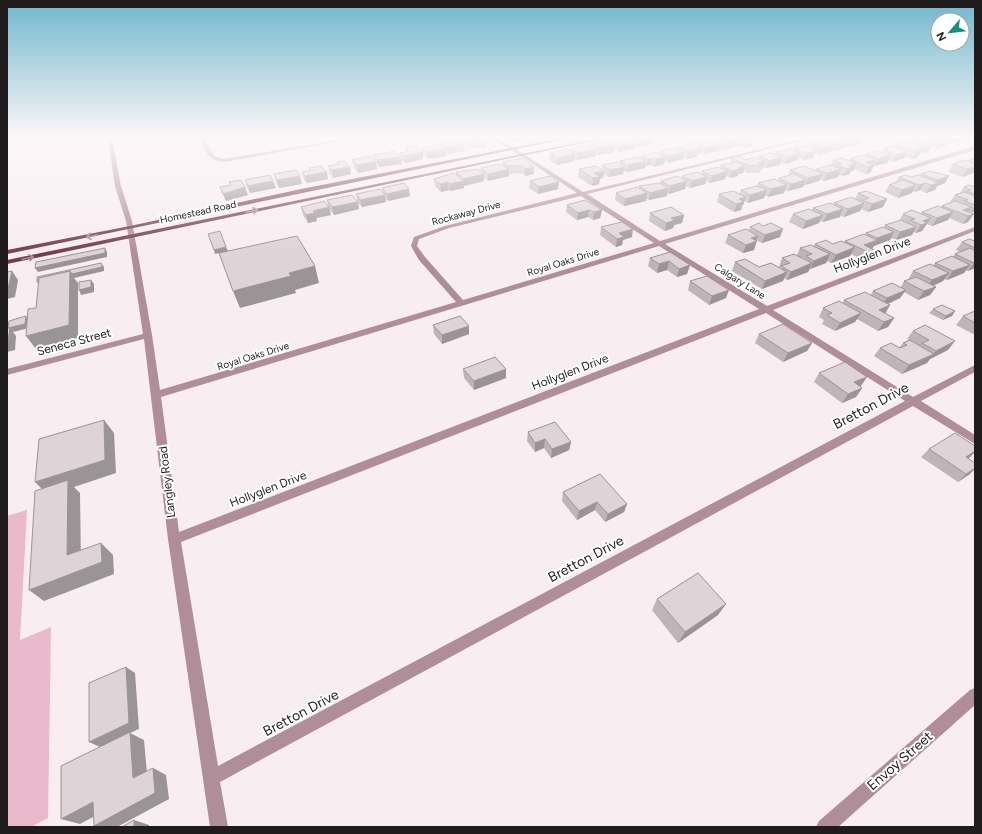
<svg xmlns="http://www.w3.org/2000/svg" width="982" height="834" viewBox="0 0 982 834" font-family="Figtree,sans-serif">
  <rect width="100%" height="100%" fill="#f8edf0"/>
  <polygon fill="#eab9cb" points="27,510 20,640 51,627 48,818 31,827 7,827 7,516"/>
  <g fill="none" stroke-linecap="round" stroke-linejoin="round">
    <g fill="#af8d99" fill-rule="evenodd">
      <path d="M108,138H112L121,186L132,221L152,335L160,390L456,302L419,260L411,246L414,237L445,226L577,193L493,138H498L583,192L806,138H813L587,194L660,241L975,146V150L665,244L767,306L975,227V231L773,310L913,397L975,365V372L921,401L975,435V444L913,406L220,782L228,827H210L168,539L144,339L7,375V369L143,334L126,221L115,186ZM581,196L654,243L463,300L425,257L417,246L419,239L449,228ZM659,246L759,309L179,532L161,397ZM766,313L905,401L218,766L181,542Z"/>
      <path d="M200,138H204L214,156L224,159L350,138H358L224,162C209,161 204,151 200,138Z"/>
      <polygon points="975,688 975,705 838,827 816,827 819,821 970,690"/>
    </g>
    <g fill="#743c53" fill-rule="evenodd">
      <polygon points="562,138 570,138 7,254 7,250 130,226 301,189"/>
      <polygon points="600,138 607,138 7,264 7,260"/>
    </g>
  </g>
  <g fill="#bfb5b9">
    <polygon points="465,138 486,141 486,148 470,148 465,144"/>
    <polygon points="507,138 528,138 528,139 513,142"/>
    <polygon points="631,138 654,138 652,144 637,147 635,146 635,148 619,152 614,149 614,152 598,155 596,154 596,156 577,160 575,159 575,161 557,165 549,160 550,153 570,151 571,149 591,146 591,144 610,142 611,140 631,139"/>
    <polygon points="716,138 769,138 756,141 755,142 753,142 752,146 746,148 740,145 739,146 724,150 721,148 721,150 704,154 702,152 701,153 698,154 698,156 687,159 684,157 683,159 668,163 665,161 664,164 654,167 651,165 646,166 645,166 645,168 627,172 624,171 623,174 609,177 604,174 603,178 600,179 599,184 592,186 578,177 579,169 602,169 602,165 619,164 620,161 640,158 641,156 660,154 661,151 678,148 678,147 697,144 698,142 715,140"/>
    <polygon points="830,138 878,138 876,141 864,142 862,141 861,143 849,146 848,145 847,147 834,151 832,150 831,151 819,155 815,153 813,158 804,160 798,157 797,160 786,164 781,162 780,165 766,168 763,167 763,169 761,169 760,173 747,173 744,171 743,173 738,174 738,176 730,178 726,176 725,179 710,183 706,181 705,184 690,188 686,186 685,189 669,194 667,193 667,196 649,200 646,199 646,201 624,206 615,200 616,193 639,188 639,186 660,183 661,181 682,179 682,176 701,174 702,171 720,168 721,165 730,163 731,158 746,160 758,158 759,156 775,154 776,152 793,150 794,148 809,146 810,144 824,141 825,139"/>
    <polygon points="879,138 894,138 886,140"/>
    <polygon points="928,138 973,138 972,139 965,141 962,140 961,141 950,144 948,144 947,145 936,148 931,147 928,152 922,153 921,152 917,158 913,159 905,157 904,158 893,162 888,160 887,163 874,166 870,173 866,174 854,169 853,171 851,171 849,174 843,176 839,175 838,177 824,181 820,179 819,181 805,185 804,185 803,187 788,191 785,190 784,193 768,197 765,195 764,198 748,203 745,201 741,210 734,212 717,202 719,194 739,194 741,190 757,186 758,183 778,181 779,178 788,176 790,170 815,171 816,169 831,165 833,160 849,161 850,159 865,156 866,154 882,152 884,148 893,146 894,144 906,144 910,142 912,139 927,139"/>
    <polygon points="447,140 464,145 465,152 456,152 448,154 445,152 446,156 428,159 423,155 422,148 443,147 442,143 447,142"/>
    <polygon points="406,148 423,159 405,163 401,160 402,164 379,167 376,164 377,169 358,173 354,168 352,160 374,160 373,155 401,157 400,153 406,151"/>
    <polygon points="522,158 534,174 525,176 521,173 509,174 509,176 488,181 484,178 484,181 464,186 464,188 450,191 449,190 441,192 435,186 434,179 456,174 456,172 481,171 481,168 503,165 503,162"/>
    <polygon points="975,158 975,172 963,177 948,172 953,164 968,161 969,160"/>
    <polygon points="337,162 350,167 351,174 333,178 329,173 328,166 338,164"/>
    <polygon points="309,168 328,179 307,183 304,180 302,172 310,171"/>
    <polygon points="930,171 945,183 937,186 935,190 926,193 920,190 915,192 913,191 912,193 898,198 885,192 889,185 895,182 899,177 911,177 920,175 921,174"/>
    <polygon points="274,174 302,184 279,188 276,182"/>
    <polygon points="245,180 273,181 276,188 250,193 247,188"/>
    <polygon points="530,181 558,189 538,194 529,188"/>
    <polygon points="229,182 248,195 226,201 220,187 230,185"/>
    <polygon points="964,187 975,187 975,211 971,213 968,222 963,224 949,218 948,220 932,226 927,224 922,231 916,233 913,232 912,235 896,240 891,238 890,240 874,246 872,249 871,249 878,252 873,260 867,262 851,254 850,256 831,263 827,261 826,263 810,269 808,272 787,280 784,278 783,281 762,289 732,271 735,262 759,267 780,269 781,268 779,267 782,258 797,255 800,248 814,246 815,244 833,244 844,242 845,241 865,235 866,233 884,227 885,225 899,221 903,214 920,214 922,212 941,207 942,206 950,202 955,195 960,193"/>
    <polygon points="382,188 410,196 388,201 385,198 386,202 362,207 358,203 359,209 334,215 329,209 331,215 316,218 317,221 308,223 303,215 301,207 328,206 327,200 357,200 356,194 383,192"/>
    <polygon points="866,191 883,207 868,212 861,209 860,211 844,217 840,215 840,217 823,222 820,221 819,223 803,229 789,222 793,214 812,210 813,208 834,205 834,203 855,199 858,193"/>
    <polygon points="567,205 602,210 600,218 593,220 588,217 577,220 566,212"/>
    <polygon points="650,213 684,215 682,223 674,225 673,228 665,231 649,221"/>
    <polygon points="601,227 632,237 623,240 622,245 616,247 600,235"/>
    <polygon points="750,227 780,237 762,243 756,240 754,250 743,253 725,243 728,235 748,231"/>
    <polygon points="975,241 975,268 968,271 966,270 964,273 947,280 945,279 943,281 933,286 936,287 930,295 918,300 904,292 900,298 888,304 890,305 885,313 894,318 888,327 878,331 857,319 855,322 835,331 822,324 824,320 819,317 823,308 843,303 844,300 871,295 873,291 901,287 904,281 908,280 913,271 933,266 935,263 953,257 955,254 960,252 956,250 962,242"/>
    <polygon points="650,258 690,265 687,274 677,277 667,270 657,273 648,266"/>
    <polygon points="690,281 726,298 709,305 688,290"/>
    <polygon points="933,309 955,311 952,316 943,320 929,313"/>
    <polygon points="975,311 975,335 956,325 963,316"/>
    <polygon points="433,325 469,326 469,334 442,344 434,334"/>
    <polygon points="913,331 948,350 930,359 927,363 902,374 874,356 880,348 899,348 903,343 909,340 907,339"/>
    <polygon points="759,334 812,343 807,351 783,362 755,343"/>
    <polygon points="463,369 506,378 474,390 464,378"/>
    <polygon points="819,373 861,386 860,386 862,388 856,397 842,403 814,382"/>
    <polygon points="528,432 571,442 569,450 551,458 544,448 535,452 527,441"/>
    <polygon points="975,446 975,452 969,458 970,474 958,482 921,457 929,449"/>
    <polygon points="563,492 627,504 624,512 605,522 595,510 577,520 562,501"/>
    <polygon points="657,599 718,615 678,643 652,610"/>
  </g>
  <g fill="#9b9496">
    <polygon points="513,138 528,138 528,139 513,142"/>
    <polygon points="650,138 654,138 652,144 637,147 638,140"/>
    <polygon points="748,138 769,138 756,141 755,142 753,142 752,146 746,148 748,141"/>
    <polygon points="858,138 864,138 861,143 849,146 852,139"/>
    <polygon points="887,138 894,138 886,140"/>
    <polygon points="951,138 947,145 936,148 940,142"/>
    <polygon points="954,138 963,138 961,141 950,144"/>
    <polygon points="967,138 973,138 972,139 965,141"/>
    <polygon points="742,140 739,146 724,150 726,143"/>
    <polygon points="850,140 847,147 834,151 837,144"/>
    <polygon points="636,141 635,148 619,152 621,145"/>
    <polygon points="934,142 928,152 922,153 928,143"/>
    <polygon points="723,143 721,150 704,154 706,147"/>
    <polygon points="834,144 831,151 819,155 822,148"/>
    <polygon points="615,145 614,152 598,155 599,148"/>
    <polygon points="456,146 456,152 448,154 447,147"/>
    <polygon points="703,146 701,153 698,154 698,156 687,159 689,152 697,148"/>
    <polygon points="924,147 917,158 913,159 917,152 916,149"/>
    <polygon points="817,148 813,158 804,160 807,153 813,149"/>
    <polygon points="445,149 446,156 428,159 428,152"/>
    <polygon points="597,149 596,156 577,160 578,153"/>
    <polygon points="908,151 904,158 893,162 897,155"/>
    <polygon points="423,152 423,159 405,163 404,156"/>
    <polygon points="685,152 683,159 668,163 669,156"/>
    <polygon points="800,153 797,160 786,164 789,157"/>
    <polygon points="575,154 575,161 557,165 558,158"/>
    <polygon points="890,155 887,163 874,166 878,159"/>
    <polygon points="401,157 402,164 379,167 377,160"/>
    <polygon points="666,157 664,164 654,167 655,159"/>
    <polygon points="782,157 780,165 766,168 769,161"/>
    <polygon points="652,158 651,165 646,166 648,159"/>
    <polygon points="876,160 873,166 874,165 870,173 866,174 869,167 866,162"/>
    <polygon points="646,161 645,168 627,172 628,165"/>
    <polygon points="376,162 377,169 358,173 357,165"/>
    <polygon points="765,162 763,169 761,169 763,165 758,163"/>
    <polygon points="856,163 853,171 851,171 849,174 843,176 847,169 849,166"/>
    <polygon points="745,166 743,173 738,174 738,176 730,178 732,171 738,168"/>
    <polygon points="350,167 351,174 333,178 332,170"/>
    <polygon points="534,167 534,174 525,176 525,169"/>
    <polygon points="625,167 623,174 609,177 610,170"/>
    <polygon points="975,167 975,172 963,177 967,169"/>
    <polygon points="509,169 509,176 488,181 488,174"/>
    <polygon points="841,169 838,177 824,181 827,173"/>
    <polygon points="604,171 603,178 600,179 599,184 592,186 594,173"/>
    <polygon points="728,171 725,179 710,183 712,176"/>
    <polygon points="327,172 328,179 307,183 305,176"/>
    <polygon points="484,174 484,181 464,186 464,188 450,191 450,184 463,181 463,179"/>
    <polygon points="823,174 819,181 805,185 808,178"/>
    <polygon points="300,176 302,184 279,188 277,180"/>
    <polygon points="949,176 945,183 937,186 935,190 926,193 931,185 935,184 937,180"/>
    <polygon points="707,177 705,184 690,188 692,181"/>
    <polygon points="806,180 803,187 788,191 791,184"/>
    <polygon points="273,181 276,188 250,193 248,186"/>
    <polygon points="687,181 685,189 669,194 670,186"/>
    <polygon points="448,182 449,190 441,192 440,184"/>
    <polygon points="559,182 558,189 538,194 539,187"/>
    <polygon points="925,183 920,190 915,192 919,185"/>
    <polygon points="787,185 784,193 768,197 771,189"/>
    <polygon points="916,185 912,193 898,198 902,190"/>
    <polygon points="245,187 248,195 226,201 223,194"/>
    <polygon points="668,188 667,196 649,200 650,193"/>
    <polygon points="409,189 410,196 388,201 387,194"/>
    <polygon points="767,190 764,198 748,203 750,195"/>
    <polygon points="647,193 646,201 624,206 625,199"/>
    <polygon points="385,195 386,202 362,207 360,200"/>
    <polygon points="746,197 743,205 742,205 741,210 734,212 739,199"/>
    <polygon points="887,199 883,207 868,212 872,204"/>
    <polygon points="358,202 359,209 334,215 332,207"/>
    <polygon points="864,203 860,211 844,217 848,209"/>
    <polygon points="975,204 975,211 970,213 975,205"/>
    <polygon points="329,207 331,215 316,218 317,221 308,223 306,215 313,211"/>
    <polygon points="972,207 966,215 963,210"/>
    <polygon points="843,209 840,217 823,222 827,214"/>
    <polygon points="589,210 588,217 577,220 578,213"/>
    <polygon points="602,210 600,218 593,220 594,212"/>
    <polygon points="953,212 948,220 932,226 937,218"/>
    <polygon points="974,214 968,222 963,224 968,216"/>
    <polygon points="684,215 682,223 674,225 673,228 665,231 666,223 671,218"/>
    <polygon points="823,215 819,223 803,229 806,221"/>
    <polygon points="931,218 922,231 916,233 923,221"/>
    <polygon points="916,227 912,235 896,240 900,232"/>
    <polygon points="633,229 632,237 623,240 622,245 616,247 617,239 619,233"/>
    <polygon points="783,229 780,237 762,243 765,235"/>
    <polygon points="894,232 890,240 874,246 872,249 865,251 864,245 876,241 877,238"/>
    <polygon points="758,236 755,242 757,241 754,250 743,253 746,245 751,238"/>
    <polygon points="226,247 228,251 215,254 214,250"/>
    <polygon points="855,247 850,256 831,263 836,255"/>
    <polygon points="105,248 107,252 107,257 38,272 35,268"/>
    <polygon points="878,252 873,260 867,262 872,254"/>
    <polygon points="830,254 826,263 810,269 814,261"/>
    <polygon points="669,261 667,270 657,273 659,264"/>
    <polygon points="975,262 975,268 968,271 974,263"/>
    <polygon points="101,263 104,267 104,271 74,278 78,283 78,338 36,349 26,336 69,325 37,282 70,271"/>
    <polygon points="812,263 808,272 787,280 791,272"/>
    <polygon points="690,265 687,274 677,277 679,269"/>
    <polygon points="970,265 964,273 947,280 953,271"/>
    <polygon points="315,266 319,283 295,290 296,293 240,308 233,291 289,273"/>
    <polygon points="12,271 18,280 15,297 7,299 7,289"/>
    <polygon points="787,272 783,281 762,289 765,281"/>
    <polygon points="949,273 943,281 926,289 932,280"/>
    <polygon points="91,280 94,284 94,292 81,295 79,290"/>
    <polygon points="936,287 930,295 918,300 924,291"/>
    <polygon points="729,290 726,298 709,305 712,296"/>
    <polygon points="906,290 900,298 881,307 887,298"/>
    <polygon points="890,305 885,314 879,310"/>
    <polygon points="955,311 952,316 943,320 946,316"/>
    <polygon points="861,313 855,322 835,331 840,323"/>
    <polygon points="26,316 29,321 29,328 13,332 16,336 15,350 7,352 8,328"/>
    <polygon points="894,318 888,327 878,331 884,322"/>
    <polygon points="469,326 469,334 442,344 442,335"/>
    <polygon points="955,341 948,350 930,359 927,363 902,374 909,365 933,354 936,351"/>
    <polygon points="812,343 807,351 783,362 788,353"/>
    <polygon points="506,369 506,378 474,390 474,381"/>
    <polygon points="867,377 861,386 848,391 854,382"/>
    <polygon points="862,388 856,397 842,403 848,394"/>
    <polygon points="104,420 114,433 116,473 74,487 80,493 81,567 67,555 48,495 35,482"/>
    <polygon points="545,439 544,448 535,452 535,443"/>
    <polygon points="571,442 569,450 551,458 552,449"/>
    <polygon points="975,451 975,452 970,457 958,466 966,457"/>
    <polygon points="975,468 975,469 970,474 958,482 966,474"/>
    <polygon points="597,502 595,510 577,520 579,511"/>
    <polygon points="627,504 624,512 605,522 608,514"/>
    <polygon points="101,543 113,555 114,574 44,601 29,590"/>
    <polygon points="726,604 718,615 678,643 685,632"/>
    <polygon points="126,667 135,673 139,729 130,733 144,740 148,785 133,778 100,747 89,742"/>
    <polygon points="153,768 166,775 169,799 117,827 99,827 94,826"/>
    <polygon points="93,802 110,808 80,824 61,819"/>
    <polygon points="134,820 149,825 149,827 134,827"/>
  </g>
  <g fill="#ded3d7" stroke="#9b9496">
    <polygon points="465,138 482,138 486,141 470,142"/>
    <polygon points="628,138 636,141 621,145 611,140"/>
    <polygon points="634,138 650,138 638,140"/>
    <polygon points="716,138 737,138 742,140 726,143"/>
    <polygon points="741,138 750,138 754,139 748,141"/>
    <polygon points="830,138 843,138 850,140 837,144 825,139"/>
    <polygon points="849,138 858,138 852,139"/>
    <polygon points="918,138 922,138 934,142 928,143 932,145 926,146 912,139"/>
    <polygon points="928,138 951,138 940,142"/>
    <polygon points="456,139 464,145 456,146 447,147 442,143 450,142 447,140"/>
    <polygon points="714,139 723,143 706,147 698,142"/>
    <polygon points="823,140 834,144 822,148 810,144"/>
    <polygon points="607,141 615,145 599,148 591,144"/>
    <polygon points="901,142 906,144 911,142 924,147 916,149 921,151 917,152 894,144"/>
    <polygon points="695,143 703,146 697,148 700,149 689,152 678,147"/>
    <polygon points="440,144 445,149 428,152 422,148"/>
    <polygon points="589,145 597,149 578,153 571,149"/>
    <polygon points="807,145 817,148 813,149 815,151 807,153 794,148"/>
    <polygon points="416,146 423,152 404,156 400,153 409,151 406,148"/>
    <polygon points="892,146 908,151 897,155 884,150 888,149 884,148"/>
    <polygon points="676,148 685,152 669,156 661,151"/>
    <polygon points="567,149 575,154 558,158 550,153"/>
    <polygon points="790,149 800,153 789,157 776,152"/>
    <polygon points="395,151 401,157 377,160 373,155"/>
    <polygon points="878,151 890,155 878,159 866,154"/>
    <polygon points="656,152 666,157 655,159 652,158 648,159 641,156"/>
    <polygon points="771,153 782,157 769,161 759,156"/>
    <polygon points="864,155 876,160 866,162 874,165 869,167 850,159"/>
    <polygon points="370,156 376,162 357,165 352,160"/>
    <polygon points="738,156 746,160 755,157 765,162 758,163 763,165 750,166 731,158"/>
    <polygon points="638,157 646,161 628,165 620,161"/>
    <polygon points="522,158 534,167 525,169 522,166 508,166 503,162"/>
    <polygon points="841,158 856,163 849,166 853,167 847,169 837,165 842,164 833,160"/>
    <polygon points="975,158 975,162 969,160"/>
    <polygon points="965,160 975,164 975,167 967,169 953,164"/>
    <polygon points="344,161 350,167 332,170 328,166 339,164 337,162"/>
    <polygon points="617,162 625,167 610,170 602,165"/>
    <polygon points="736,162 745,166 738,168 740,169 732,171 721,165"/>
    <polygon points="501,164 509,169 488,174 481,168"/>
    <polygon points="830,165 841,169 827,173 816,169"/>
    <polygon points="321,166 327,172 305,176 302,172 311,170 309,168"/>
    <polygon points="596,166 604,171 594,173 600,177 593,178 579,169"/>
    <polygon points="804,166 823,174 808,178 790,170"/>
    <polygon points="718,167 728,171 712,176 702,171"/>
    <polygon points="478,169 484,174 463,179 456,172"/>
    <polygon points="296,170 300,176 277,180 274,174"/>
    <polygon points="930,171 949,176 937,180 921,174"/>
    <polygon points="697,172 707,177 692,181 682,176"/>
    <polygon points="454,173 464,181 450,184 448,182 440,184 434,179"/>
    <polygon points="794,174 806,180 791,184 779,178"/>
    <polygon points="270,175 273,181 248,186 245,180"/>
    <polygon points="905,175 911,177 918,175 939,183 931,185 925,183 919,185 899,177"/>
    <polygon points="550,176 559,182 539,187 530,181"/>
    <polygon points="677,176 687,181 670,186 661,181"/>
    <polygon points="774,179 787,185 771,189 758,183"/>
    <polygon points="241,180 245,187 223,194 220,187 231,185 229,182"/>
    <polygon points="903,180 916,185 902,190 889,185"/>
    <polygon points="404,183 409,189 387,194 382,188"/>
    <polygon points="660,183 668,188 650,193 639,186"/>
    <polygon points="969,185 975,187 975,194 967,191 971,190 964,187"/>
    <polygon points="757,186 767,190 750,195 741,190"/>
    <polygon points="637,187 647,193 625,199 616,193"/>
    <polygon points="380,189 385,195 360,200 356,194"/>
    <polygon points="733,191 746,197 739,199 744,202 736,204 719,194"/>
    <polygon points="866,191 887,199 872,204 862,200 869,198 858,193"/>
    <polygon points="964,192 975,196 975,205 964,201 968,200 955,195"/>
    <polygon points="352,195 358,202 332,207 327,200"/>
    <polygon points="851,197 864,203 848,209 834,203"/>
    <polygon points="585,200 602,210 594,212 589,210 578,213 567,205"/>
    <polygon points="324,201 329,207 313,211 315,213 306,215 301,207"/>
    <polygon points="955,201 972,207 963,210 974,214 968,216 942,206"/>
    <polygon points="830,203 843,209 827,214 813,208"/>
    <polygon points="938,206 953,212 937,218 922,212"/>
    <polygon points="671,207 684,215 671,218 675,220 666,223 650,213"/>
    <polygon points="809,209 823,215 806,221 793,214"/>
    <polygon points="912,210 931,218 923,221 927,223 921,225 910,220 915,219 903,214"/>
    <polygon points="901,220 916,227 900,232 885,225"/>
    <polygon points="622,222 633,229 619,233 624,237 617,239 601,227"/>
    <polygon points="759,223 763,226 771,223 783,229 765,235 750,227"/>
    <polygon points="883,227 894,232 877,238 866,233"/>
    <polygon points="746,229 758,236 751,238 757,241 746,245 728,235"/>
    <polygon points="220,231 226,247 214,250 208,234"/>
    <polygon points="864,234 877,240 864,245 878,252 872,254 845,241"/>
    <polygon points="297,236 315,266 289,273 291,276 233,291 219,253"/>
    <polygon points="969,239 975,241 975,248 962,242"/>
    <polygon points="826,240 833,244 841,241 855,247 836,255 815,244"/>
    <polygon points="811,245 830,254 814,261 806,256 812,254 800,248"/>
    <polygon points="105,248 105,253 35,268 36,262"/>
    <polygon points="970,248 975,251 975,262 974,263 955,254"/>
    <polygon points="670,252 690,265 679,269 669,261 659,264 650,258"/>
    <polygon points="794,254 812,263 791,272 781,266 790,263 782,258"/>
    <polygon points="952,256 970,265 953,271 935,263"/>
    <polygon points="745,259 759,267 771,263 787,272 765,281 735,262"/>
    <polygon points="101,263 102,267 72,274 70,271 39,278 38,282 37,282 37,277"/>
    <polygon points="930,264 949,273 932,280 913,271"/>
    <polygon points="12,271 8,289 7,289 7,272"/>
    <polygon points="70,271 69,325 26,336 28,309 36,308 39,278"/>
    <polygon points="707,276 729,290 712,296 690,281"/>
    <polygon points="916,277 936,287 924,291 904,281"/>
    <polygon points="91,280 91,287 79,290 79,282"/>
    <polygon points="892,283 906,290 887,298 873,291"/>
    <polygon points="865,292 890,305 879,310 894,318 884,322 844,300"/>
    <polygon points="839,301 861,313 840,323 827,315 832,313 823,308"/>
    <polygon points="942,305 955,311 946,316 933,309"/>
    <polygon points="975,311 975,323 963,316"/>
    <polygon points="26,316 25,324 8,328 9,321"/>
    <polygon points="460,316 469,326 442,335 433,325"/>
    <polygon points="783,324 812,343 788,353 759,334"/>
    <polygon points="925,325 955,341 936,351 922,343 929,340 913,331"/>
    <polygon points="7,328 10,328 8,341 7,342"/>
    <polygon points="910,340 934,354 909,365 880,348 891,343 900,348 907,345 903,343"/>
    <polygon points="495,357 506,369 474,381 463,369"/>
    <polygon points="845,362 867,377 854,382 862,388 848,394 819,373"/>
    <polygon points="104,420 105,460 35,482 39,439"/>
    <polygon points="555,422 571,442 552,449 545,439 535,443 528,432"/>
    <polygon points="955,433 975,446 975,451 966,457 975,463 975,468 966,474 929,449"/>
    <polygon points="600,474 627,504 608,514 597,502 579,511 563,492"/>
    <polygon points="68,480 67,555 101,543 102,562 29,590 35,491"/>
    <polygon points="698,573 726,604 685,632 657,599"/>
    <polygon points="126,667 129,723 89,742 89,683"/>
    <polygon points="130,732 133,778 153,768 155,793 94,826 93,802 61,819 61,766"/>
    <polygon points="134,820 134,827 122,827"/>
  </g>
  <defs><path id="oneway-shaft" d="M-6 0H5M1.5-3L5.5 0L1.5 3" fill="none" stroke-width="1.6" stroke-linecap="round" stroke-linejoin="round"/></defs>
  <g stroke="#ac8a98">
    <use href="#oneway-shaft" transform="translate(252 211) rotate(-12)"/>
    <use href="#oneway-shaft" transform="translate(92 236) rotate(169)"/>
    <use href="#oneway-shaft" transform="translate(28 258) rotate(-12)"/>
  </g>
  <linearGradient id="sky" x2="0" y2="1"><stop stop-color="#70b7cd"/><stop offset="0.54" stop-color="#fcf7f8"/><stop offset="1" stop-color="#fcf7f8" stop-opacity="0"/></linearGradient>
  <rect width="982" height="254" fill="url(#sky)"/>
  <g text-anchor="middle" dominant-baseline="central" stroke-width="4" stroke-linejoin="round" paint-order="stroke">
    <g font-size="10" fill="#201c1d" stroke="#fff">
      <text transform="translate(198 212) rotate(-12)">Homestead Road</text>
      <text transform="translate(466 213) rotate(-15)">Rockaway Drive</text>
      <text transform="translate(563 262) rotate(-17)">Royal Oaks Drive</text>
      <text transform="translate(740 281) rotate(32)">Calgary Lane</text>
      <text transform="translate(253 356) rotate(-17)">Royal Oaks Drive</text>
    </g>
    <g font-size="12" fill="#201c1d" stroke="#fff">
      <text transform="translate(872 255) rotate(-21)">Hollyglen Drive</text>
      <text transform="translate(74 342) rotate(-15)">Seneca Street</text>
      <text transform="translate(570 372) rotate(-21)">Hollyglen Drive</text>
      <text transform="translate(167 482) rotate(-97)">Langley Road</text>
      <text transform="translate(268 489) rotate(-21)">Hollyglen Drive</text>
    </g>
    <g font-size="14" fill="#201c1d" stroke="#fff">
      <text transform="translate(871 406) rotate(-28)">Bretton Drive</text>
      <text transform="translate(586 559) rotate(-28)">Bretton Drive</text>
      <text transform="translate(301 713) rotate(-28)">Bretton Drive</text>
      <text transform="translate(900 761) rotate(-41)">Envoy Street</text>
    </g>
  </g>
  <rect width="982" height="834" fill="none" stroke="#201c1d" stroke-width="16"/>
  <g transform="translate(950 32) rotate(242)"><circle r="19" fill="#ffffff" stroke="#a6a4a5"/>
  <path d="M0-3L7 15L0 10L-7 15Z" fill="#149279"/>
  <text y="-6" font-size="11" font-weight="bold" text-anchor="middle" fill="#201c1d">N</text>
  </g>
</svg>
